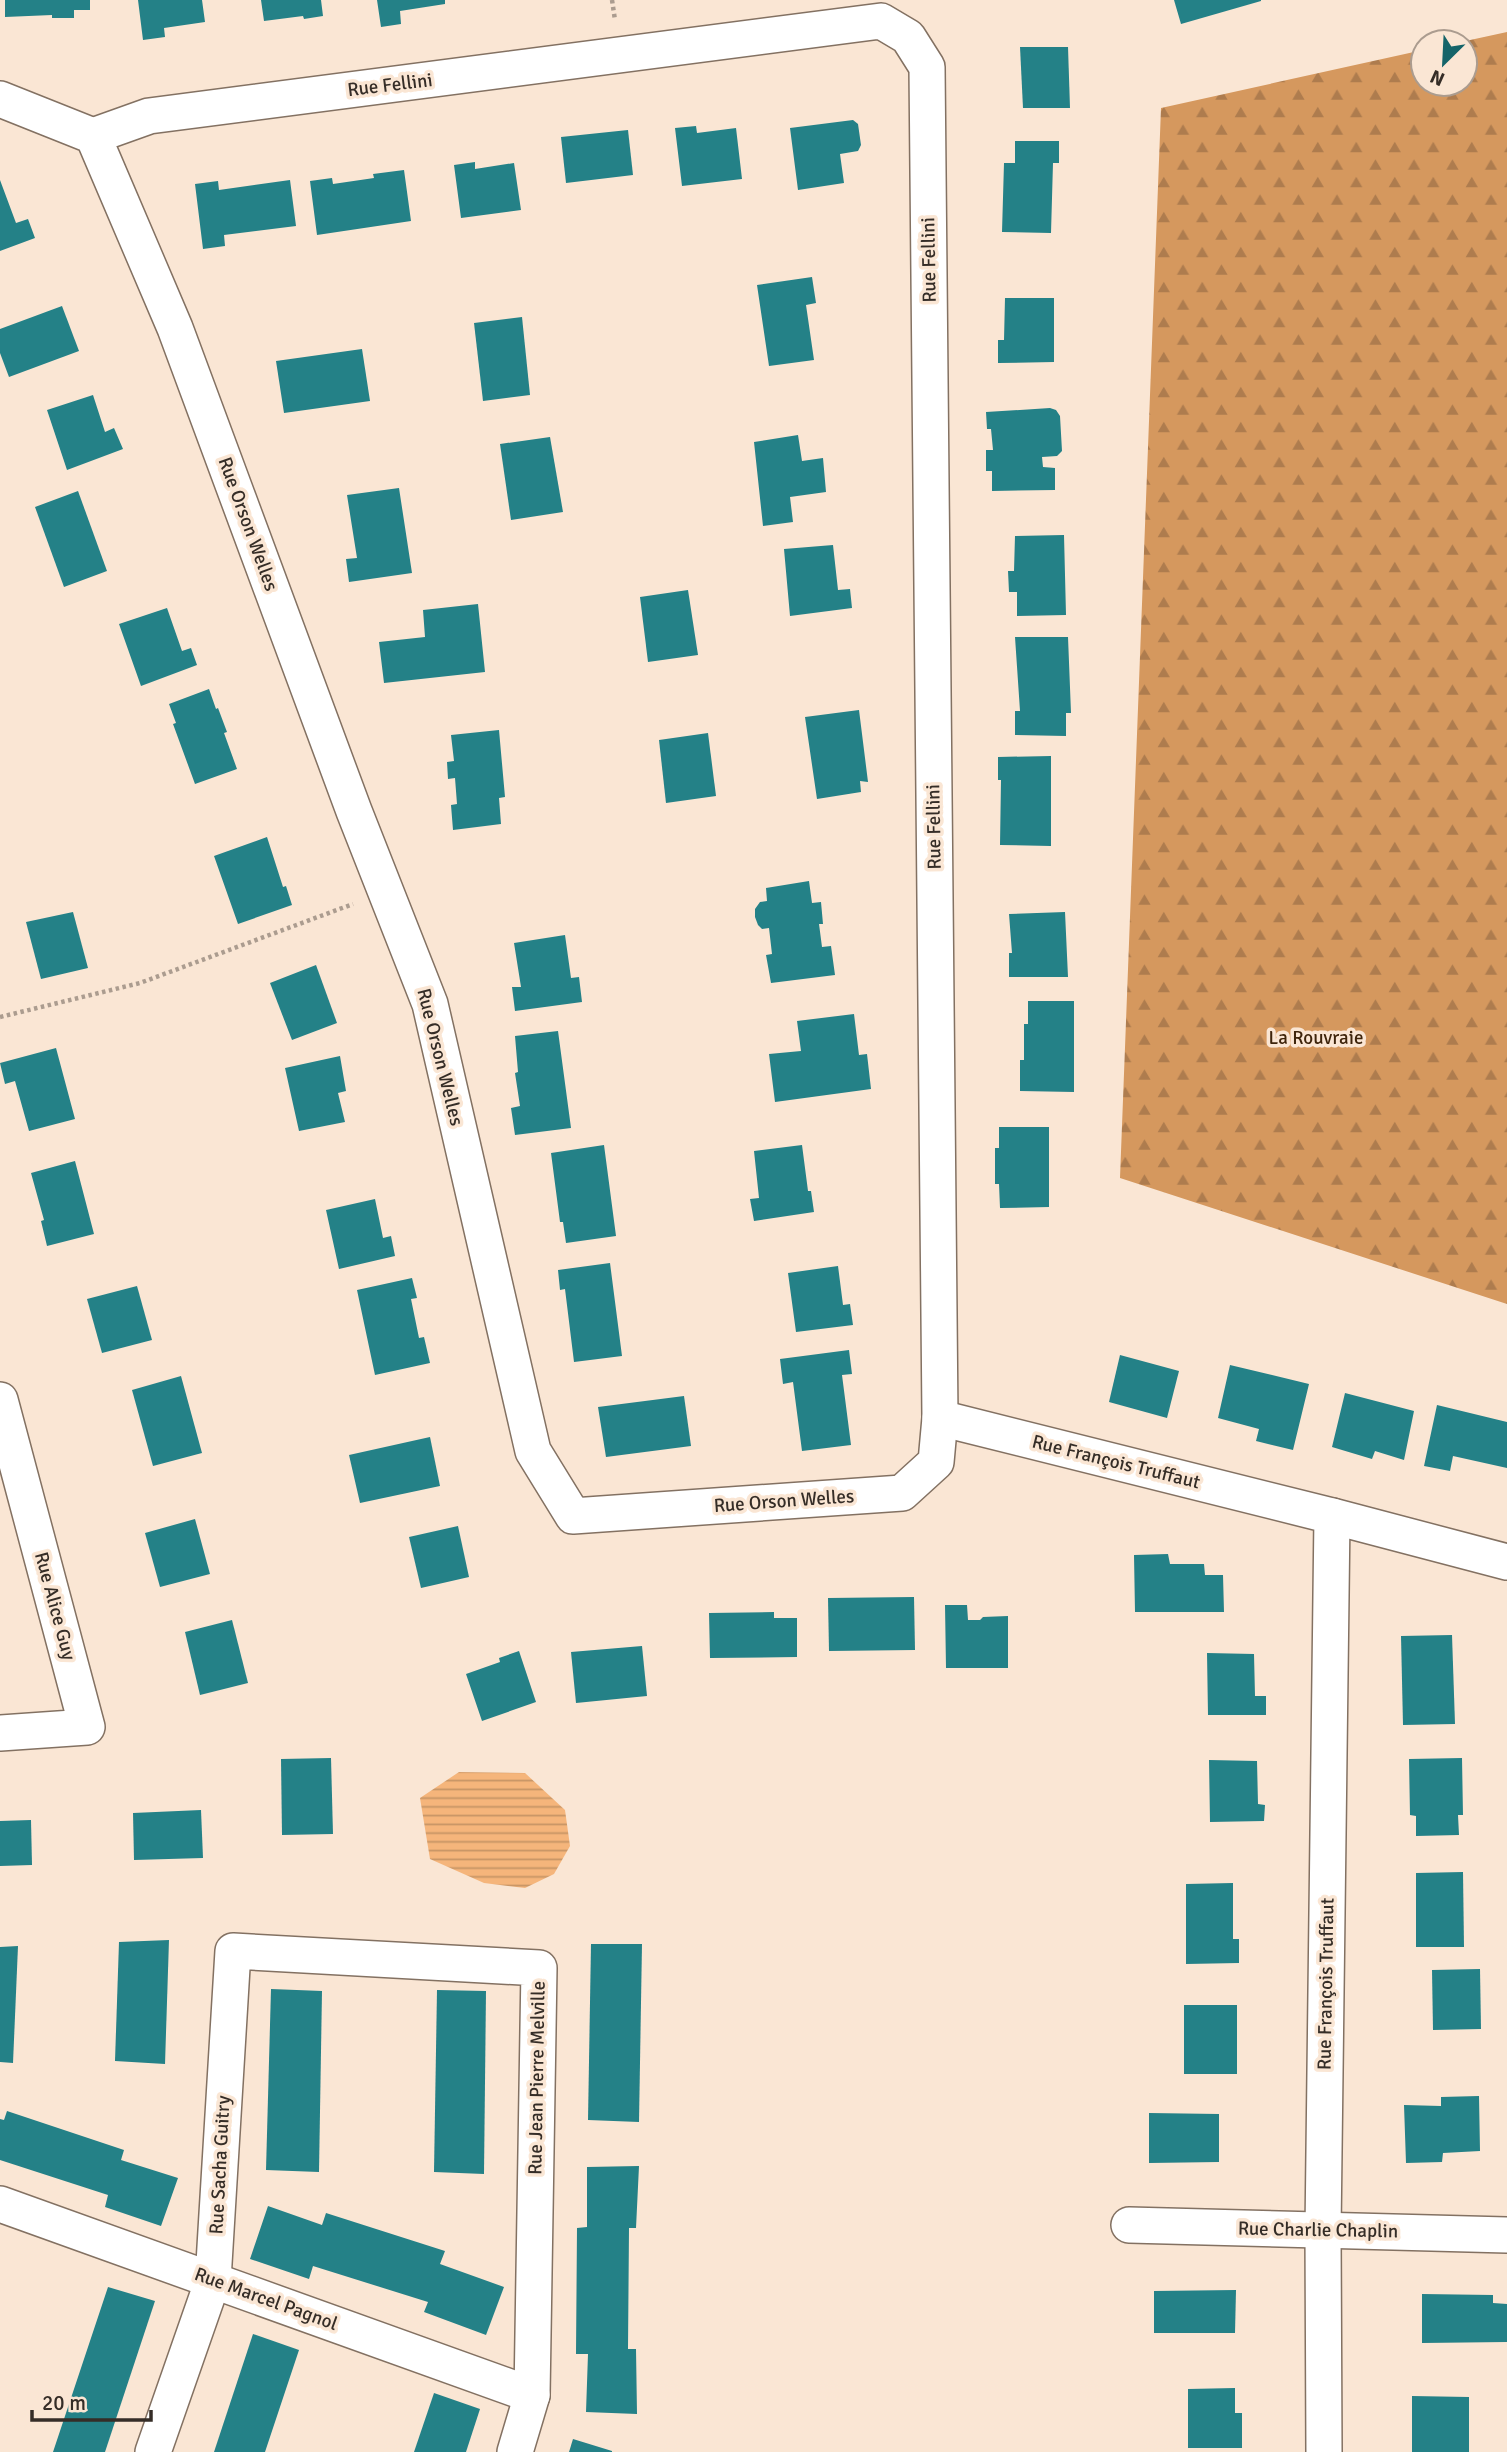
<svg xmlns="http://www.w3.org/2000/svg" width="1507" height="2452" viewBox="0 0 1507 2452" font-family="Signika,sans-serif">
  <defs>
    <pattern id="forest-firs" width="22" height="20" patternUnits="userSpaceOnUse" patternTransform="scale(1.75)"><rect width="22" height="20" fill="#d5985e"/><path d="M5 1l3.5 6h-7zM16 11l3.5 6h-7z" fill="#ae7c4e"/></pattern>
    <pattern id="water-rules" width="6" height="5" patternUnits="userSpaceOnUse" patternTransform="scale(1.75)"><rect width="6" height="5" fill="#f5b57b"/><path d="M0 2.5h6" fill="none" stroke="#c79465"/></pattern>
  </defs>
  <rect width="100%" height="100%" fill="#fae6d4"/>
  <polygon fill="url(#forest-firs)" points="1507,32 1507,1304 1120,1178 1161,108 1423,50 1423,84 1465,84 1465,42 1461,42"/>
  <polygon fill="url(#water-rules)" points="459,1772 525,1773 565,1810 570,1846 554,1874 525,1888 484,1883 430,1859 420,1798"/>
  <g fill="#248187">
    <polygon points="5,0 90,0 90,10 74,10 74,18 52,18 52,15 5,17"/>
    <polygon points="138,0 202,0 205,22 164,28 165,37 143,40"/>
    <polygon points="261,0 321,0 323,16 304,19 303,16 264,21"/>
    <polygon points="377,0 445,0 445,4 400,11 401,24 381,27"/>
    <polygon points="1174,0 1261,0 1261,1 1181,24"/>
    <polygon points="1020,47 1068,47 1070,108 1023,108"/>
    <polygon points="853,120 858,124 861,145 858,151 840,154 844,183 798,190 790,128"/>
    <polygon points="696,126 697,133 736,128 742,179 682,186 675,128"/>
    <polygon points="628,130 633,175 566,183 561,137"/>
    <polygon points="1015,141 1059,141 1059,163 1053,163 1051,233 1002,232 1004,163 1015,163"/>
    <polygon points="475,162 475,169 514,163 521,210 461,218 454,165"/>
    <polygon points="404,170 411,221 317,235 310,181 332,178 333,184 374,178 373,174"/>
    <polygon points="0,180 16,223 28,219 35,238 0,251"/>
    <polygon points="290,180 296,226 224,235 225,246 203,249 195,184 218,181 219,190"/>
    <polygon points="812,277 816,303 806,305 814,360 769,366 757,285"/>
    <polygon points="1005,298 1054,298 1054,362 998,363 998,340 1004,340"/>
    <polygon points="62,306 79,351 9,377 0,353 0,329"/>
    <polygon points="522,317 530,395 483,401 474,323"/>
    <polygon points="362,349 370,401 284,413 276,361"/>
    <polygon points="93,395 105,432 114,428 123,449 67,470 47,410"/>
    <polygon points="1050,408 1056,410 1060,416 1062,451 1057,456 1042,457 1043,467 1055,468 1055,490 992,491 992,471 986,471 986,450 993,450 991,429 987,429 986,412"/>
    <polygon points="798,435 802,461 823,458 826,492 790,497 793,522 763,526 754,442"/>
    <polygon points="550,437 563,512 511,520 500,444"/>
    <polygon points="399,488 412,573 349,582 346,559 357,558 347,495"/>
    <polygon points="78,491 107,571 64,587 35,507"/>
    <polygon points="1064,535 1066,615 1017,616 1017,592 1009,592 1008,571 1014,571 1015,536"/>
    <polygon points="833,545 838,590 850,589 852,608 790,616 784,549"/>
    <polygon points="688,590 698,655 648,662 640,597"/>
    <polygon points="478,604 485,672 384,683 379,642 425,637 423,610"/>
    <polygon points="167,608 182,651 191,648 197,665 141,686 119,624"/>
    <polygon points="1015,637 1068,637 1071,713 1066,713 1066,736 1015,735 1015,711 1020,711"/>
    <polygon points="209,689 216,709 218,708 227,732 224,733 237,769 195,784 173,724 176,723 169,704"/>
    <polygon points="859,710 868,782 860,781 861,792 817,799 805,717"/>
    <polygon points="499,730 505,797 499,798 501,824 453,830 451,805 457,804 455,778 448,779 447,762 454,761 451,735"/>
    <polygon points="708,733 716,796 666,803 659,740"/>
    <polygon points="1051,756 1051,846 1000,845 1001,780 998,780 998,757"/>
    <polygon points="267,837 283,887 286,886 292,905 238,924 214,856"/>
    <polygon points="809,881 812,903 821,902 823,924 819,924 822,947 831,946 835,975 771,983 766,955 772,954 769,928 762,929 758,925 755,917 755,909 760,902 767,901 766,888"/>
    <polygon points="73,912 88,968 41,979 26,922"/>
    <polygon points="1065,912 1068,977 1009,977 1009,953 1012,953 1009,914"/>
    <polygon points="565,935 571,978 579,977 582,1002 515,1011 512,987 521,987 514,943"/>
    <polygon points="316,965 337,1023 292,1040 270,983"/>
    <polygon points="1028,1001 1074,1001 1074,1092 1020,1091 1020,1060 1024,1060 1024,1024 1028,1024"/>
    <polygon points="854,1014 859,1055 867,1054 871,1089 775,1102 769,1054 801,1051 797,1021"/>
    <polygon points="558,1031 571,1128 515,1135 511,1108 520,1106 515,1073 518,1072 515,1036"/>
    <polygon points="56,1048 75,1119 29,1131 15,1081 5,1084 0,1063"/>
    <polygon points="340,1056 346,1091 338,1093 345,1122 299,1131 285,1068"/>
    <polygon points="999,1127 1049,1127 1049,1207 1000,1208 999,1184 995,1184 995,1148 999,1148"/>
    <polygon points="604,1145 616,1236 566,1243 563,1222 560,1222 551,1153"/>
    <polygon points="802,1145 808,1191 811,1191 814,1212 754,1221 750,1199 759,1198 754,1151"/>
    <polygon points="75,1161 94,1234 47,1246 41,1221 44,1220 31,1173"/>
    <polygon points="375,1199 383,1238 391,1236 395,1256 339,1269 326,1210"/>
    <polygon points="610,1263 622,1356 574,1362 565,1289 560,1290 558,1270"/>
    <polygon points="838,1266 843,1305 850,1304 853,1325 796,1332 788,1273"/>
    <polygon points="412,1278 417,1298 411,1299 419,1338 424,1337 430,1363 375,1375 357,1290"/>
    <polygon points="137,1286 152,1340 102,1353 87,1299"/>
    <polygon points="849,1350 852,1374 842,1375 851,1445 802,1451 793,1382 783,1384 780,1359"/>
    <polygon points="1120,1355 1179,1371 1167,1418 1109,1402"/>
    <polygon points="1230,1365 1309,1384 1293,1450 1256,1441 1259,1429 1218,1418"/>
    <polygon points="181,1376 202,1453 153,1466 132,1390"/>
    <polygon points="1345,1393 1414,1411 1404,1460 1375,1451 1372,1459 1332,1447"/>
    <polygon points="684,1396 691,1446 606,1457 598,1407"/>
    <polygon points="1437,1405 1507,1422 1507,1468 1453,1456 1450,1471 1424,1466"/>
    <polygon points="430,1437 440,1486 360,1503 349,1455"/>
    <polygon points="195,1519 210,1574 160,1587 145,1533"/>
    <polygon points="458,1526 469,1577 421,1588 409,1537"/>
    <polygon points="1168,1554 1170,1564 1204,1564 1205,1575 1223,1575 1224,1612 1135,1612 1134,1555"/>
    <polygon points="914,1597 915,1650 829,1651 828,1598"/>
    <polygon points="945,1605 967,1605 968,1620 980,1620 983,1617 1008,1616 1008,1668 946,1668"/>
    <polygon points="774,1612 774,1618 797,1618 797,1657 710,1658 709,1613"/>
    <polygon points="232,1620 248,1683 200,1695 185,1632"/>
    <polygon points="1452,1635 1455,1724 1403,1725 1401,1636"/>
    <polygon points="642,1646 647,1696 576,1703 571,1652"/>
    <polygon points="519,1651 536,1702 482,1721 466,1674 500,1662 499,1658"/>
    <polygon points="1207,1653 1254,1654 1255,1696 1266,1696 1266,1715 1208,1715"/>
    <polygon points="331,1758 333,1834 282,1835 281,1759"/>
    <polygon points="1462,1758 1463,1815 1458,1815 1459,1835 1416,1836 1416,1816 1410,1815 1409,1759"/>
    <polygon points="1209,1760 1257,1761 1258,1804 1265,1805 1264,1821 1210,1822"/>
    <polygon points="201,1810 203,1858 134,1860 133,1813"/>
    <polygon points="31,1820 32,1865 0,1866 0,1821"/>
    <polygon points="1463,1872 1464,1947 1416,1947 1416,1873"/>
    <polygon points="1233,1883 1233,1939 1239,1939 1239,1963 1186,1964 1186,1884"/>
    <polygon points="169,1940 165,2064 115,2061 119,1942"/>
    <polygon points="591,1944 642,1944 639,2122 588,2120"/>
    <polygon points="18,1946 13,2063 0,2062 0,1947"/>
    <polygon points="1480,1969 1481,2029 1433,2030 1432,1970"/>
    <polygon points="271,1989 322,1991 319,2172 266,2170"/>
    <polygon points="437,1990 486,1991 484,2174 434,2172"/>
    <rect x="1184" y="2005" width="53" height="69"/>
    <polygon points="1479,2096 1480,2151 1443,2153 1442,2162 1406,2163 1404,2105 1441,2106 1441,2097"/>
    <polygon points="7,2111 124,2150 121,2160 178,2178 161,2226 105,2207 108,2195 0,2160 0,2119 4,2120"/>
    <polygon points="1149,2113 1219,2114 1219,2162 1149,2163"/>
    <polygon points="639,2166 636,2228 629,2228 628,2349 636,2349 637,2414 586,2412 588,2354 576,2354 577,2228 587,2227 587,2167"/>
    <polygon points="268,2206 322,2225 326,2213 445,2251 440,2264 504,2287 486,2335 424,2312 428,2302 313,2266 309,2279 250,2259"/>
    <polygon points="108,2287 155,2301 105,2452 53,2452"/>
    <polygon points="1236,2290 1235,2333 1154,2333 1154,2291"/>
    <polygon points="1422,2294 1493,2295 1493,2303 1507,2304 1507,2342 1422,2343"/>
    <polygon points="253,2334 299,2350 265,2452 214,2452"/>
    <polygon points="1235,2388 1235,2413 1242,2413 1242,2448 1188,2448 1188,2389"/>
    <polygon points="434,2393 480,2409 466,2452 414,2452"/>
    <polygon points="1412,2396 1469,2397 1469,2452 1412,2452"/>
    <polygon points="573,2439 612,2451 612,2452 569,2452"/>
  </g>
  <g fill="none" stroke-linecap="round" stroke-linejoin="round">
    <defs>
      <g id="street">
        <polyline points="0,99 93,136 149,116 881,21 908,37 927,67 940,1418 936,1462 902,1493 573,1516 533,1451 430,1004 354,811 175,328 93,136"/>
        <polyline points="0,1400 87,1727 0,1733"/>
        <polyline points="940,1418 1332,1516 1323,2231 1324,2452"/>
        <polyline points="1332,1516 1507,1562"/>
        <polyline points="0,2204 532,2395"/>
        <polyline points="1129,2225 1507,2235"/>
        <polyline points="153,2452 213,2280 233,1951 539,1968 532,2395 515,2452"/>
      </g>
    </defs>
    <use href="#street" stroke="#837162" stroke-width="38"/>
    <g stroke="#ab9c8f" stroke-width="4.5" stroke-dasharray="3.5 3.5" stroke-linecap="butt">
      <polyline points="612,0 615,20"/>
      <polyline points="0,1017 140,983 353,904"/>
    </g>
    <use href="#street" stroke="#fff" stroke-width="35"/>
  </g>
  <g text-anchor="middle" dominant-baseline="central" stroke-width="7" stroke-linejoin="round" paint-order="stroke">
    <g font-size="19" fill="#352d27" stroke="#fae6d4">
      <text transform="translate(390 85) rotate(-7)">Rue Fellini</text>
      <text transform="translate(929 260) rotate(-91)">Rue Fellini</text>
      <text transform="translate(248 524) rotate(70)">Rue Orson Welles</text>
      <text transform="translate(934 827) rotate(-91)">Rue Fellini</text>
      <text transform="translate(440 1057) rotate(76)">Rue Orson Welles</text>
      <text transform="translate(1116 1462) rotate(14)">Rue François Truffaut</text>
      <text transform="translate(784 1501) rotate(-4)">Rue Orson Welles</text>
      <text transform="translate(55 1606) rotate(75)">Rue Alice Guy</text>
      <text transform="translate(1326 1984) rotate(-89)">Rue François Truffaut</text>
      <text transform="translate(537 2078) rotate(-89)">Rue Jean Pierre Melville</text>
      <text transform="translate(220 2165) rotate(-87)">Rue Sacha Guitry</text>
      <text transform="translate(1318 2230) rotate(1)">Rue Charlie Chaplin</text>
      <text transform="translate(266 2299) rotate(20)">Rue Marcel Pagnol</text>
    </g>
    <g font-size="19" fill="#3e240b" stroke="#fae6d4">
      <text x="1316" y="1038">La Rouvraie</text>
    </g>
  </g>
  <g transform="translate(1444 63) rotate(204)"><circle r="33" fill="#fae6d4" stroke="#ab9c8f" stroke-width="2"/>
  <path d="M0-5L12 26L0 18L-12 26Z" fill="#156469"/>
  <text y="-10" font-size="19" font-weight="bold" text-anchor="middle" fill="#352d27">N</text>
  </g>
  <path d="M32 2410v10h119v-10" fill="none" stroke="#352d27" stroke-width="3.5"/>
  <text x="42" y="2410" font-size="21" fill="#352d27" stroke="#fae6d4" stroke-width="5" paint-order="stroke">20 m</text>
</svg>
